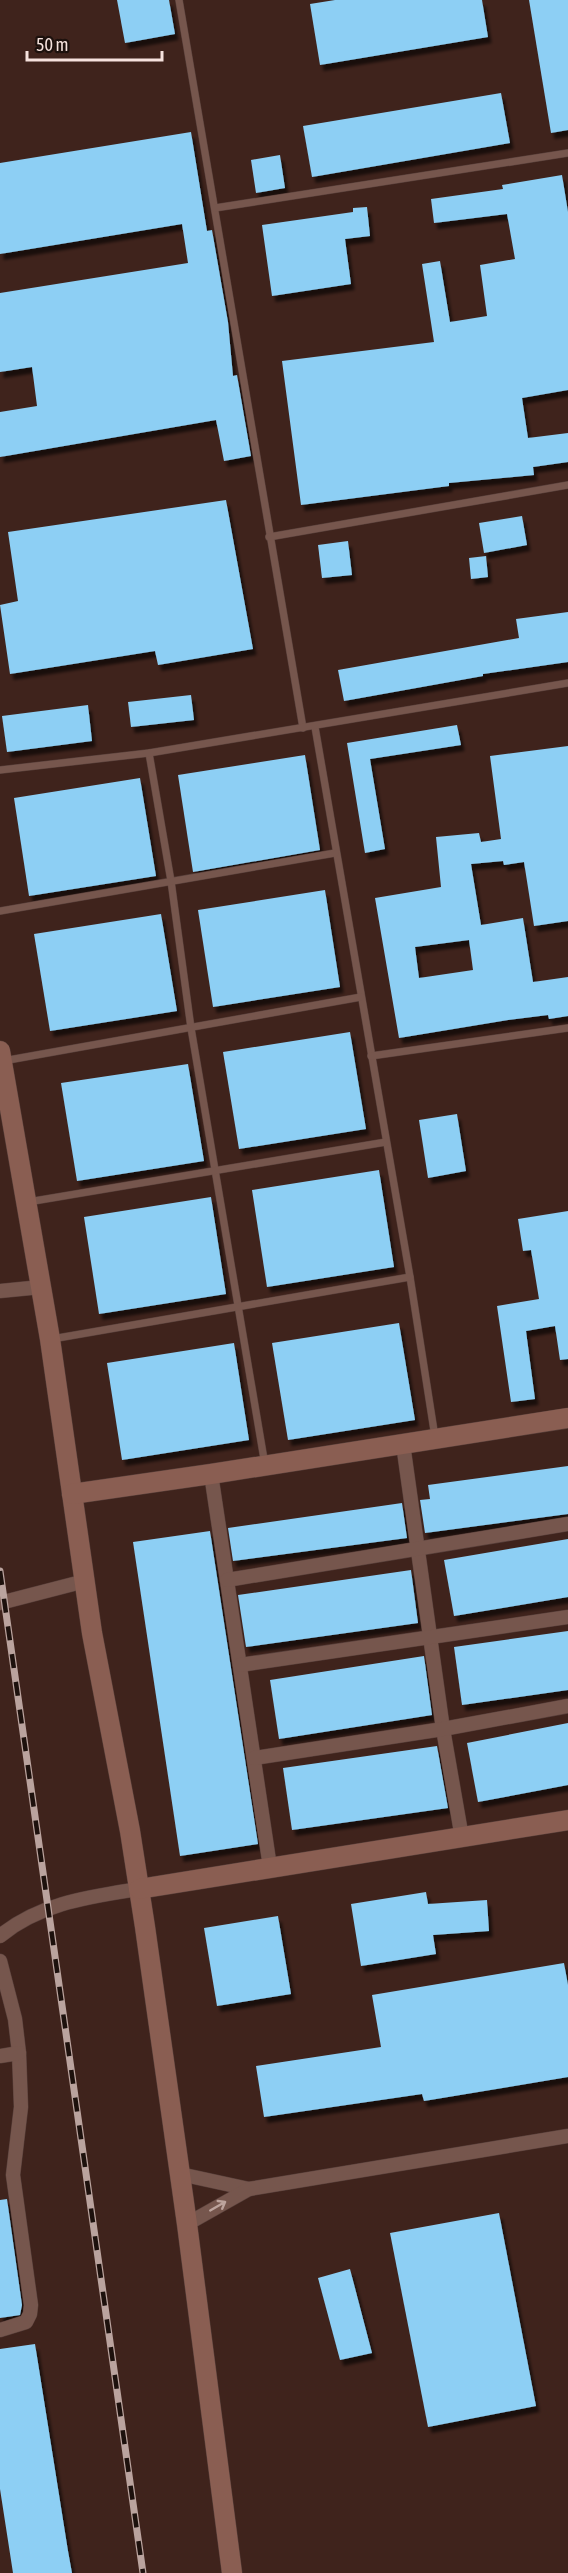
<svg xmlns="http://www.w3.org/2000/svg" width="568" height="2573" viewBox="0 0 568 2573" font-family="'Asap Condensed',sans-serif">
  <defs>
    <filter id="shadow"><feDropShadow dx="3.5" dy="6" stdDeviation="1.5" flood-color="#0009"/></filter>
  </defs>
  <rect width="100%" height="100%" fill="#3f231c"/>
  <g fill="#8dcff4" fill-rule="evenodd" filter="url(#shadow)">
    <polygon points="117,0 169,0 175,34 125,43"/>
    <polygon points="335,0 482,0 488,37 320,65 310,4"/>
    <polygon points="529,0 568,0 568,130 551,133"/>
    <polygon points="501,93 510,143 312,177 303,126"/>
    <polygon points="191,132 207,231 212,230 228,322 233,376 237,375 251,456 224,461 216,420 0,457 0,412 37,406 32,367 0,372 0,293 188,263 182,224 0,254 0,163"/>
    <polygon points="280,155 285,188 256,193 251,160"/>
    <polygon points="562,175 568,212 568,390 522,398 528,438 568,433 568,462 533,467 534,475 449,483 449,486 301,505 282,361 434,342 422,264 440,261 450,322 487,316 480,265 515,259 507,214 434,223 431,199 503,189 502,185"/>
    <polygon points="367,207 370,236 345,239 351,284 272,296 262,225 353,212 353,208"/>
    <polygon points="226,500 253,649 158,665 155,651 10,674 0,605 18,601 8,532"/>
    <polygon points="522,516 527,545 484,553 479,523"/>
    <polygon points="348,541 352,575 322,578 318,545"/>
    <polygon points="486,556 488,577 471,579 469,558"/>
    <polygon points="568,612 568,662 483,674 483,676 344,701 338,670 519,638 516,619"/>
    <polygon points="191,695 194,720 131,727 128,702"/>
    <polygon points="88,705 92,741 7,752 2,716"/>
    <polygon points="457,725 461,745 370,759 385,849 365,853 347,743"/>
    <path d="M568,746V921L534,926L524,862L504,865L503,861L471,864L481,925L523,918L533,982L568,977V1016L549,1019L548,1015L508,1020L399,1038L375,898L441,887L436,837L479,833L481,842L501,839L490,756ZM469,940L473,970L419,978L415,947Z"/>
    <polygon points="305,755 320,850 193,872 178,775"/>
    <polygon points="140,778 156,876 29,896 14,798"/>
    <polygon points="325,890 340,987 213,1007 198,910"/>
    <polygon points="161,914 177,1011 50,1031 34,934"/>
    <polygon points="350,1032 366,1129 239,1149 223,1052"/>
    <polygon points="188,1064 204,1161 77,1181 61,1083"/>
    <polygon points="457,1114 466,1171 428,1178 419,1120"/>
    <polygon points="379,1170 394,1267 267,1287 252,1190"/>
    <polygon points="211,1197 226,1294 99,1314 84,1217"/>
    <polygon points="568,1211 568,1359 560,1360 555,1326 526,1331 535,1399 511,1402 497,1306 539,1299 531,1250 523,1251 518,1219"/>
    <polygon points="399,1323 415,1420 288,1440 272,1343"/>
    <polygon points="234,1343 249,1440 122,1460 107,1363"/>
    <polygon points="568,1466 568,1514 425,1533 420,1500 430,1499 428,1485"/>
    <polygon points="402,1503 407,1538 233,1561 228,1528"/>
    <polygon points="210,1531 258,1844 180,1856 133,1542"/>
    <polygon points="568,1539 568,1597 454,1616 444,1560"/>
    <polygon points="411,1570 418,1623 246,1647 238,1595"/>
    <polygon points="568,1631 568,1690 462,1705 454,1647"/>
    <polygon points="424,1656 432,1715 279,1739 270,1680"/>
    <polygon points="568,1723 568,1785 478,1802 467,1743"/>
    <polygon points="437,1746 448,1808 292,1830 283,1768"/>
    <polygon points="426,1892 428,1904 487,1900 489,1931 433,1935 436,1954 361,1966 351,1904"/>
    <polygon points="278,1916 291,1994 217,2006 204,1928"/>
    <polygon points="564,1963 568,1985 568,2077 424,2101 422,2094 264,2117 256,2066 381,2047 372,1995"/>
    <polygon points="7,2199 22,2305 20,2315 0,2318 0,2200"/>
    <polygon points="499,2213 536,2406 428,2427 390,2233"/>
    <polygon points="350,2269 372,2353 340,2360 318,2278"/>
    <polygon points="35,2344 68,2551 72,2573 13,2573 11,2560 0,2489 0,2349"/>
  </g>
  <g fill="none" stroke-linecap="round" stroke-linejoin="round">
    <defs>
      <g id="lane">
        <polyline points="179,0 303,728"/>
        <polyline points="215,208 568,153"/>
        <polyline points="269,537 568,485"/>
        <polyline points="315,727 410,1277 435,1437"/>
        <polyline points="149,753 171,881 191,1028 265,1465"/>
        <polyline points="0,770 149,753 568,683"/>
        <polyline points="0,911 335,853"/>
        <polyline points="371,1056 568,1028"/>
        <polyline points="3,1061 361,997"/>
        <polyline points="28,1202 386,1142"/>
        <polyline points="52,1339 410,1277"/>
      </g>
      <g id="street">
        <polyline points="0,1291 41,1287"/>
        <polyline points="403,1444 443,1729 462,1838"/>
        <polyline points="211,1474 270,1867"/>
        <polyline points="227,1580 568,1524"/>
        <polyline points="0,1603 85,1581"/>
        <polyline points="240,1665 568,1617"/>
        <polyline points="254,1758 443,1729 568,1706"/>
        <path d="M0,1936C40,1903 89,1897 139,1889"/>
        <polyline points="0,1961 15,2019 19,2053 21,2107 13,2175 31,2305 30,2314 26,2322 0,2330"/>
        <polyline points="0,2056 19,2053"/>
        <polyline points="180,2174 249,2189"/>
        <polyline points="187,2224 249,2189 568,2136"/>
      </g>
      <g id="secondary">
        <polyline points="0,1051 50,1339 92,1633 130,1831 145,1927 187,2224 232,2573"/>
        <polyline points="72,1494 211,1474 568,1418"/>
        <polyline points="139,1889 568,1820"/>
      </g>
    </defs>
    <use href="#lane" stroke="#573f3a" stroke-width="8"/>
    <use href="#street" stroke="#573f3a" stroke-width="15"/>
    <use href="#secondary" stroke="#573f3a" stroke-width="21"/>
    <use href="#lane" stroke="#76564d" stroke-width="7"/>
    <use href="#street" stroke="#76564d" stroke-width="14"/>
    <use href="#secondary" stroke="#8a5e52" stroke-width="20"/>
    <defs>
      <polyline id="rail" points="0,1571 143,2573"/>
    </defs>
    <use href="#rail" stroke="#baa39e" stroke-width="7"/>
    <use href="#rail" stroke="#1d110d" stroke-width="4.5" stroke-dasharray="14" stroke-linecap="butt"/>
  </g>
  <defs><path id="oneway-shaft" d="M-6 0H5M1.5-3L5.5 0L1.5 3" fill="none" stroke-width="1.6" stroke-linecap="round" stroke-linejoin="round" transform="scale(1.5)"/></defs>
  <use stroke="#bca39c" href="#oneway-shaft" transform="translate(218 2206) rotate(-30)"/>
  <path d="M27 51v9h135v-9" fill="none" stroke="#f6e2dd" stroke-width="3"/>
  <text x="36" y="51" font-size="18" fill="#f6e2dd" stroke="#1d110d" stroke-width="4.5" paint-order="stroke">50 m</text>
</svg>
